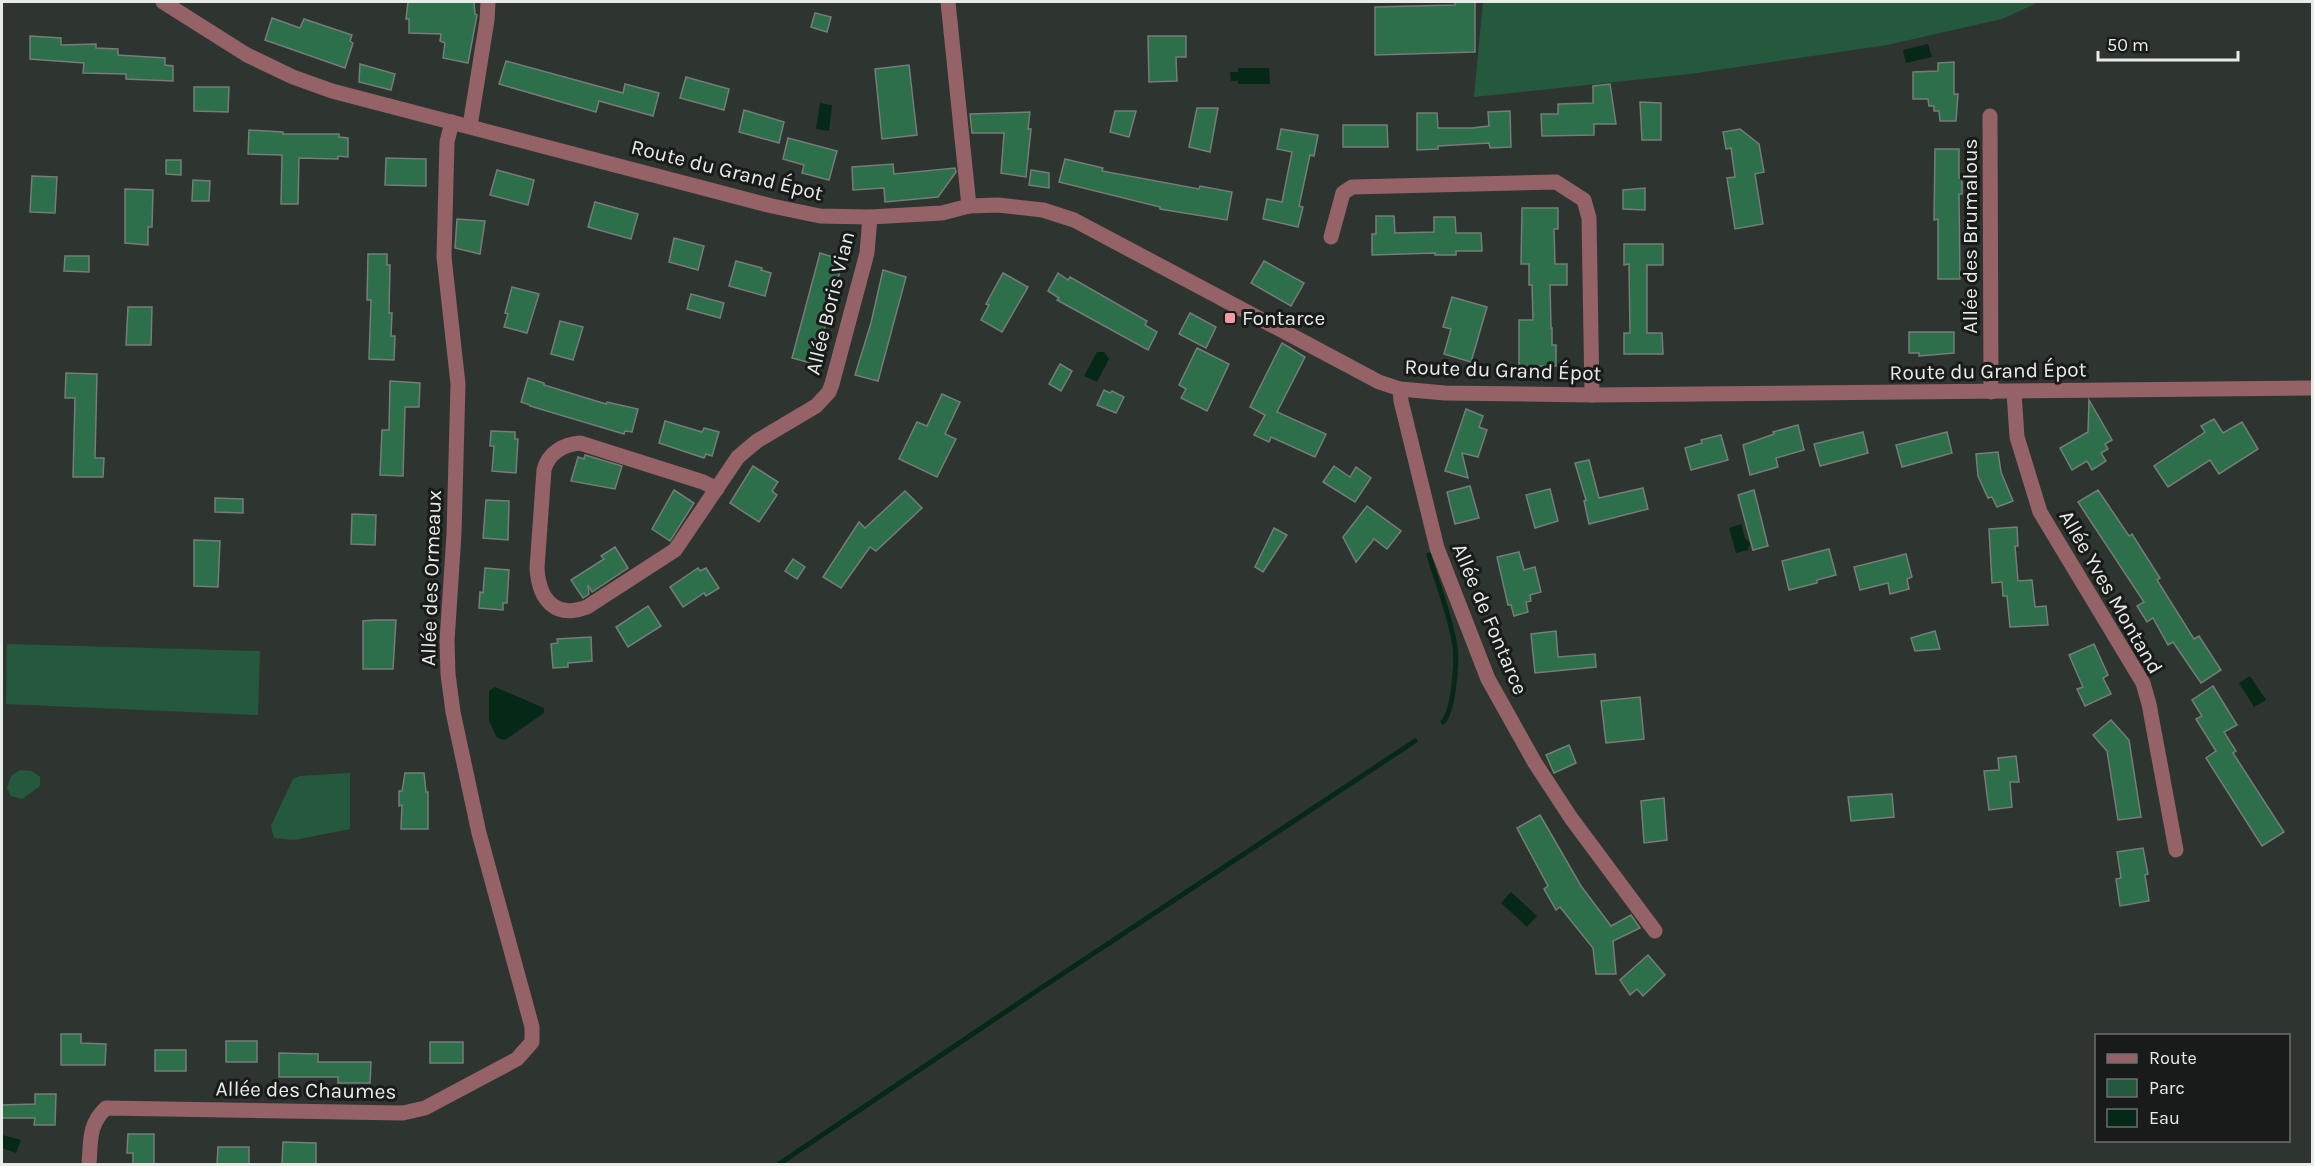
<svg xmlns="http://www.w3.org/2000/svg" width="2314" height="1166" viewBox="0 0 2314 1166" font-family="Karla,sans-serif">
  <rect width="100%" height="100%" fill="#2e3530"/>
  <g fill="#25593d">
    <polygon points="1483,2 2039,2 2002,19 1887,45 1690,74 1474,97"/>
    <polygon points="7,644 260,651 258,715 6,704"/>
    <polygon points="20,770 32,771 40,777 40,786 22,799 11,796 7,788 11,776"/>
    <polygon points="350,773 350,829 294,840 274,838 271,826 293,779 300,776"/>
  </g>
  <g fill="#062917">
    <polygon points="1928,44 1932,57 1906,63 1903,50"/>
    <polygon points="1238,68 1269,68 1270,84 1238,84 1238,81 1231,81 1230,72 1238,72"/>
    <polygon points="820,103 832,105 829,131 816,129"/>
    <polygon points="1097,352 1104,352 1109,359 1097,382 1084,376"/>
    <polygon points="1741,524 1745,538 1750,543 1748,550 1736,553 1729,528"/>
    <polygon points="2250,676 2266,700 2254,707 2239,683"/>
    <polygon points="495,687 544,708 544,713 505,740 497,738 489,721 489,691"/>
    <polygon points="1511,892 1537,916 1527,927 1501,903"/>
    <polygon points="2,1135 21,1140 16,1153 2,1148"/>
  </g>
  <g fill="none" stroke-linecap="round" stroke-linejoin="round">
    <g stroke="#062917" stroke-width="5">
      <path d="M1429,555C1437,583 1449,612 1454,641C1458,657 1454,710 1443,722"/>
      <polyline points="779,1164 1041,988 1415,741"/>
    </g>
  </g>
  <g fill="#2d6e4b" stroke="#757d78" stroke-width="1.5">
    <polygon points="408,2 474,2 475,14 477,15 468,63 443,58 445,43 440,41 441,34 409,33 409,19 406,19"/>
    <polygon points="1455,2 1475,2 1475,52 1375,55 1375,7 1455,5"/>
    <polygon points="815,13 831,17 827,32 811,27"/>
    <polygon points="272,18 300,28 304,19 352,35 350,41 353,43 345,68 265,40"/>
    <polygon points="30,36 61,38 61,45 96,44 96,48 118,49 118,55 165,58 165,65 173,66 173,81 126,79 126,74 83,73 84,63 30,59"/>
    <polygon points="1148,36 1186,36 1186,57 1176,57 1177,81 1149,82"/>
    <polygon points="506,61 623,93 625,84 659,93 653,116 599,101 596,112 499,84"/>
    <polygon points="1954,62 1954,94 1958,94 1956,121 1940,121 1939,111 1934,111 1934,106 1929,106 1928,99 1913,99 1913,72 1938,71 1938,63"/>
    <polygon points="360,64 395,74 391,90 359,82"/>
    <polygon points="909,65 917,135 882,139 875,69"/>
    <polygon points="686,77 729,89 724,110 680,98"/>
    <polygon points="1610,84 1616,124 1594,124 1594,135 1542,136 1541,114 1558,114 1558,104 1593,103 1593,86"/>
    <polygon points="194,87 229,87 228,112 194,111"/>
    <polygon points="1640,102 1661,103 1661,140 1642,140"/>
    <polygon points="1197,108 1218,108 1210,152 1189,147"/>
    <polygon points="744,110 784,122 779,143 739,132"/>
    <polygon points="1115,111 1136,111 1129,137 1110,132"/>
    <polygon points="1510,111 1511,147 1490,148 1489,143 1438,146 1438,149 1417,150 1417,113 1437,113 1438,128 1472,128 1489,126 1488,112"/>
    <polygon points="1030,112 1028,129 1031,129 1026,177 1001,173 1004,133 972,133 970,114"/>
    <polygon points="1343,125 1387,125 1388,147 1343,147"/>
    <polygon points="1281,129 1318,135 1314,156 1310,155 1299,206 1303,207 1298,227 1263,219 1267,199 1282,202 1292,152 1277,149"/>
    <polygon points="1740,129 1759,144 1764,172 1755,174 1763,224 1735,229 1727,178 1735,177 1731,148 1726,149 1723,132"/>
    <polygon points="249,130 283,132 283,134 339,134 339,137 348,138 348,157 338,156 338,159 299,158 298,204 281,204 282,155 248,154"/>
    <polygon points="788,138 837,151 829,180 802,173 804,165 783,159"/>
    <polygon points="1935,149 1959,149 1959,178 1962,178 1962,194 1959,194 1960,279 1938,279 1938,219 1934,220"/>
    <polygon points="386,158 426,159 426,186 385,185"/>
    <polygon points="1065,159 1103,168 1102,171 1199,189 1200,186 1232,192 1227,220 1160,209 1160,207 1059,182"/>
    <polygon points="166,160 181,160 181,175 166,174"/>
    <polygon points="893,164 894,174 955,168 956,172 938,197 885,202 884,188 853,190 852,167"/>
    <polygon points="497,170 534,180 528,205 490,195"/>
    <polygon points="1031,170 1049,173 1049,188 1029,185"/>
    <polygon points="32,176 57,177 55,213 30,212"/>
    <polygon points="193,180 210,181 209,201 192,201"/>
    <polygon points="1645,188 1645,210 1623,209 1623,190"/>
    <polygon points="125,189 153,190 152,227 148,227 148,245 125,243"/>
    <polygon points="595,202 638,214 631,239 588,227"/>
    <polygon points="1522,208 1558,208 1558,229 1554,229 1555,264 1567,264 1567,285 1550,285 1551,328 1552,328 1552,345 1556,345 1556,366 1519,366 1519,320 1533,320 1532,285 1529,285 1529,264 1521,264"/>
    <polygon points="1376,216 1394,216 1395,233 1434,232 1434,217 1455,217 1456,233 1481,233 1482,251 1456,251 1456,255 1435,255 1435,253 1372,255 1372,234 1376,234"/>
    <polygon points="457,219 485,221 480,254 455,248"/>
    <polygon points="674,238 704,246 698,270 669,262"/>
    <polygon points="1624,244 1663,244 1663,265 1647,265 1647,333 1662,333 1663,354 1624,354 1624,333 1630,333 1629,264 1624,265"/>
    <polygon points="820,253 843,260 815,364 792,358"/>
    <polygon points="368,254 387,254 387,265 390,265 389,313 392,313 391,336 395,336 394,360 369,359 371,300 367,300"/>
    <polygon points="65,256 89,256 89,272 64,271"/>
    <polygon points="736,261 762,268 761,270 771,273 765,296 729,286"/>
    <polygon points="1264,261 1304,283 1291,306 1251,283"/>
    <polygon points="883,270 906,277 878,381 855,375 871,323"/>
    <polygon points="1003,273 1028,287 1002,332 981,320 989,305 986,304"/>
    <polygon points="1058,273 1068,280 1070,277 1147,321 1145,325 1157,332 1148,350 1057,300 1059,298 1048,291"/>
    <polygon points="512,287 539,294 527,333 504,327 508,314 505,313"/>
    <polygon points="691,294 724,303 720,318 687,309"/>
    <polygon points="1452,297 1487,307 1471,362 1444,354 1451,329 1443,327"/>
    <polygon points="128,307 152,307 151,345 126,345"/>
    <polygon points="1190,313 1216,327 1206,348 1179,334"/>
    <polygon points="560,321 583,327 573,360 551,354"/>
    <polygon points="1909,332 1954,332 1954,353 1919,356 1919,353 1909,353"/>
    <polygon points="1282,343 1305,357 1277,412 1326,434 1315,457 1271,437 1269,442 1254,435 1265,415 1250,407"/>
    <polygon points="1197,348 1229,364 1207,411 1181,398 1186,389 1179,385"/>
    <polygon points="1060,364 1072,371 1061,391 1049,384"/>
    <polygon points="66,373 97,374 95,458 104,458 103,477 73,477 75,398 65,398"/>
    <polygon points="528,378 544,383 544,385 606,404 607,402 638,409 632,432 625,431 624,434 530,406 530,405 521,402"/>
    <polygon points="390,381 420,383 419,407 405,407 403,476 380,475 382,430 389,430"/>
    <polygon points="1104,390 1110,393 1112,391 1124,397 1116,413 1097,405"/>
    <polygon points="942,394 960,402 945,434 956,439 937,477 899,459 917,422 927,426"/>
    <polygon points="2089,400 2112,440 2105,444 2108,449 2101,453 2106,461 2092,470 2087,461 2072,470 2060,448 2088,432"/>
    <polygon points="1466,409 1483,416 1479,427 1487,430 1478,457 1462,453 1468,478 1445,471"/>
    <polygon points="2214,419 2223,433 2242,422 2258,449 2219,474 2210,460 2168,487 2154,466 2205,432 2201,426"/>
    <polygon points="665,421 702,432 704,428 719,432 712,456 706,454 704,458 659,443"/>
    <polygon points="1798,425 1804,450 1776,458 1778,467 1750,475 1743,445 1774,434 1773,432"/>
    <polygon points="491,431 515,432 515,439 518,439 516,473 492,471 494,446 490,446"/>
    <polygon points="1863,432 1868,453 1820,466 1814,444"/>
    <polygon points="1947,432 1952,453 1902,467 1896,445"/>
    <polygon points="1721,435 1728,460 1691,470 1685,448 1702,443 1701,440"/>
    <polygon points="1998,452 2001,472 2013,501 1997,507 1992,497 1988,498 1978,476 1976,454"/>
    <polygon points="585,455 622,466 615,489 571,481 578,457 584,459"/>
    <polygon points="1589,460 1599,498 1643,488 1648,509 1589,524 1584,501 1586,500 1575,463"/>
    <polygon points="753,466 778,482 772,491 777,495 759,522 730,503"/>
    <polygon points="1334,466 1350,477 1356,467 1371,478 1355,502 1323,482"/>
    <polygon points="1470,486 1479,518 1455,524 1447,492"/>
    <polygon points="1550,489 1558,521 1535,528 1526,495"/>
    <polygon points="674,490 694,503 670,541 652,529"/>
    <polygon points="1754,490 1768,546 1753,550 1738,495"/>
    <polygon points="2098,490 2129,536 2132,534 2160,578 2157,580 2194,639 2199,636 2221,670 2201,683 2173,642 2168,645 2153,618 2147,622 2137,606 2144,602 2078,502"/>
    <polygon points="905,491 922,508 876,551 870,547 841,588 823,577 859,522 865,528"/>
    <polygon points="215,498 243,499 243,513 215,512"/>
    <polygon points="486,500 509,501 508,540 483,538"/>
    <polygon points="1367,506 1401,531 1387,549 1374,539 1356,562 1343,537"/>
    <polygon points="352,514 376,515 375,545 351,544"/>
    <polygon points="2017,527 2018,546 2015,546 2018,581 2032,580 2035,607 2046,606 2048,625 2010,627 2007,596 2003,596 2002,582 1992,583 1989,529"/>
    <polygon points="1274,528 1287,535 1263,572 1255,567"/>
    <polygon points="194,540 220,541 218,587 194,586"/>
    <polygon points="615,547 628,568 592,592 588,585 589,594 583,598 571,580 604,559 601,556"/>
    <polygon points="1829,549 1836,575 1817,580 1817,583 1789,590 1782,561"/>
    <polygon points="1519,552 1524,570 1535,567 1541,592 1530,595 1531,601 1526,602 1528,612 1514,616 1511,605 1508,605 1497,557"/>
    <polygon points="1906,554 1912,577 1907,579 1909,589 1890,594 1888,583 1860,590 1854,567"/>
    <polygon points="793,559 805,567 797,579 785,571"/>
    <polygon points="485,568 509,570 507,603 503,603 503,610 479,608 480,592 483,593"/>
    <polygon points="698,568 700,571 706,568 719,588 706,596 704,593 683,607 670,587"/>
    <polygon points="648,606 661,626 628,647 616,627"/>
    <polygon points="374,620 396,620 393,669 363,669 363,621"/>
    <polygon points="1556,631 1558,657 1595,654 1596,667 1535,673 1531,634"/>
    <polygon points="1935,631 1940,649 1915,651 1911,638"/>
    <polygon points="591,637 592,661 568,663 568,667 553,668 551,644 558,643 557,639"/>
    <polygon points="2094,644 2108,675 2103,678 2111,694 2085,706 2077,689 2083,687 2069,655"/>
    <polygon points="2213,686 2237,725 2224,732 2236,751 2233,753 2284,832 2262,846 2206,758 2216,751 2196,719 2202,716 2192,700"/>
    <polygon points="1640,697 1644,739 1606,743 1601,701"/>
    <polygon points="2111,720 2129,740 2141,817 2118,820 2107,751 2093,735"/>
    <polygon points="1569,745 1576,763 1554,773 1546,755"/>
    <polygon points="2016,756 2019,782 2010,782 2012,807 1989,810 1984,771 1999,770 1998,758"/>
    <polygon points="405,773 424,773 426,792 428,792 428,829 401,829 402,805 399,806 399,791 402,791"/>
    <polygon points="1892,794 1894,817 1851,821 1848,797"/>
    <polygon points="1664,798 1667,840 1644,843 1641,801"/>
    <polygon points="1540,815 1581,886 1611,926 1631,915 1640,928 1613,941 1616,974 1596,974 1593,948 1560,907 1556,910 1544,889 1548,886 1517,828"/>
    <polygon points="2143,848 2148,874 2145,875 2149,901 2120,906 2116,879 2121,878 2117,852"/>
    <polygon points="1648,955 1665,975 1643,996 1637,989 1630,995 1620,980"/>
    <polygon points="61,1034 81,1034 81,1043 106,1044 105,1065 61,1065"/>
    <rect x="226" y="1041" width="31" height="21"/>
    <rect x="430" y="1042" width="33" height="21"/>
    <rect x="155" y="1050" width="31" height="21"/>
    <polygon points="279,1053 318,1054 318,1062 371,1062 370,1083 338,1083 338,1077 279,1077"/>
    <polygon points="35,1094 56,1094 55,1125 34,1125 35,1118 2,1118 2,1105 35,1104"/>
    <polygon points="128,1134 154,1134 154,1164 133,1164 133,1153 127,1153"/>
    <polygon points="283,1142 316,1143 316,1164 282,1164"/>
    <polygon points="218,1147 249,1147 249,1164 217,1164"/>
  </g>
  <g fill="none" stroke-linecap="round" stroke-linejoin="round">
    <g stroke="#956267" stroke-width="15">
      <polyline points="163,2 247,55 293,77 332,91 772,206 820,216 870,217 942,213 969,206 998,205 1043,210 1074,220 1379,382 1400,389 1445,393 1592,395 2312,388"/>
      <polyline points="948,2 969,206"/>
      <polyline points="1990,116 1991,392"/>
      <polyline points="470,126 487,20 488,2"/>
      <polyline points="1331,237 1343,193 1352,187 1556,182 1584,200 1589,218 1592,395"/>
      <polyline points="1400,389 1401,401 1437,548 1488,679 1535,763 1571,818 1655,931"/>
      <polyline points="2014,392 2017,437 2040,512 2143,683 2149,704 2176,850"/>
      <path d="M717,489L703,482L580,443C564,444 548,453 544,470L537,568C539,600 555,619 587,607L675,550L738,457L757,441L816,406L829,392L832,384L867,253L870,217"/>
      <path d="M89,1164C91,1141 88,1125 106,1108L403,1113L425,1108L517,1059L532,1042V1027L479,833L453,712L448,674L447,641L454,534L458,384L444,257L447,142L452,122"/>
    </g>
  </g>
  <rect fill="#f49aa3" stroke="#181b19" stroke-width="2" x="1224" y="312" width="12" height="12" rx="3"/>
  <g text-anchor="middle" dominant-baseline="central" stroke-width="6" stroke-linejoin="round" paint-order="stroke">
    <g font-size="21" fill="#e8ece9" stroke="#181b19">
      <text transform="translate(727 170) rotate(14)">Route du Grand Épot</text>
      <text transform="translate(1970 236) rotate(-90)">Allée des Brumalous</text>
      <text transform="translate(830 303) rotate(-76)">Allée Boris Vian</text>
      <text transform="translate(1503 370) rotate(2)">Route du Grand Épot</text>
      <text transform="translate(1988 371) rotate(-1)">Route du Grand Épot</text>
      <text transform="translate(431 578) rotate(-88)">Allée des Ormeaux</text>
      <text transform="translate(2111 592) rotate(60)">Allée Yves Montand</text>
      <text transform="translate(1490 619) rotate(67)">Allée de Fontarce</text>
      <text transform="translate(306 1090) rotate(1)">Allée des Chaumes</text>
    </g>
    <g font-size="21" fill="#e8ece9" stroke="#181b19" text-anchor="start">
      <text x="1242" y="318">Fontarce</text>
    </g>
  </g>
  <rect width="2314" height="1166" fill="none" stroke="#e8ece9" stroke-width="6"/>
  <rect x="2095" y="1034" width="195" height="108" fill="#181b19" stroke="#6b6f6c" stroke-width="1.5"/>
  <rect x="2107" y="1054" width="30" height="9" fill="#956267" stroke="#6b6f6c" stroke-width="1.5"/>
  <text x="2149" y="1064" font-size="18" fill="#e8ece9">Route</text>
  <rect x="2107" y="1079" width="30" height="18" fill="#25593d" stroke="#6b6f6c" stroke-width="1.5"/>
  <text x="2149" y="1094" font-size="18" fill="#e8ece9">Parc</text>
  <rect x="2107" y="1109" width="30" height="18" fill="#062917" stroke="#6b6f6c" stroke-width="1.5"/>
  <text x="2149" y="1124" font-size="18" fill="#e8ece9">Eau</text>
  <path d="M2098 51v9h140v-9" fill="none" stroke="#e8ece9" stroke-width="3"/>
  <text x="2107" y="51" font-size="18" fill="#e8ece9" stroke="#181b19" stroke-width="4.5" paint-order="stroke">50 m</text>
</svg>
